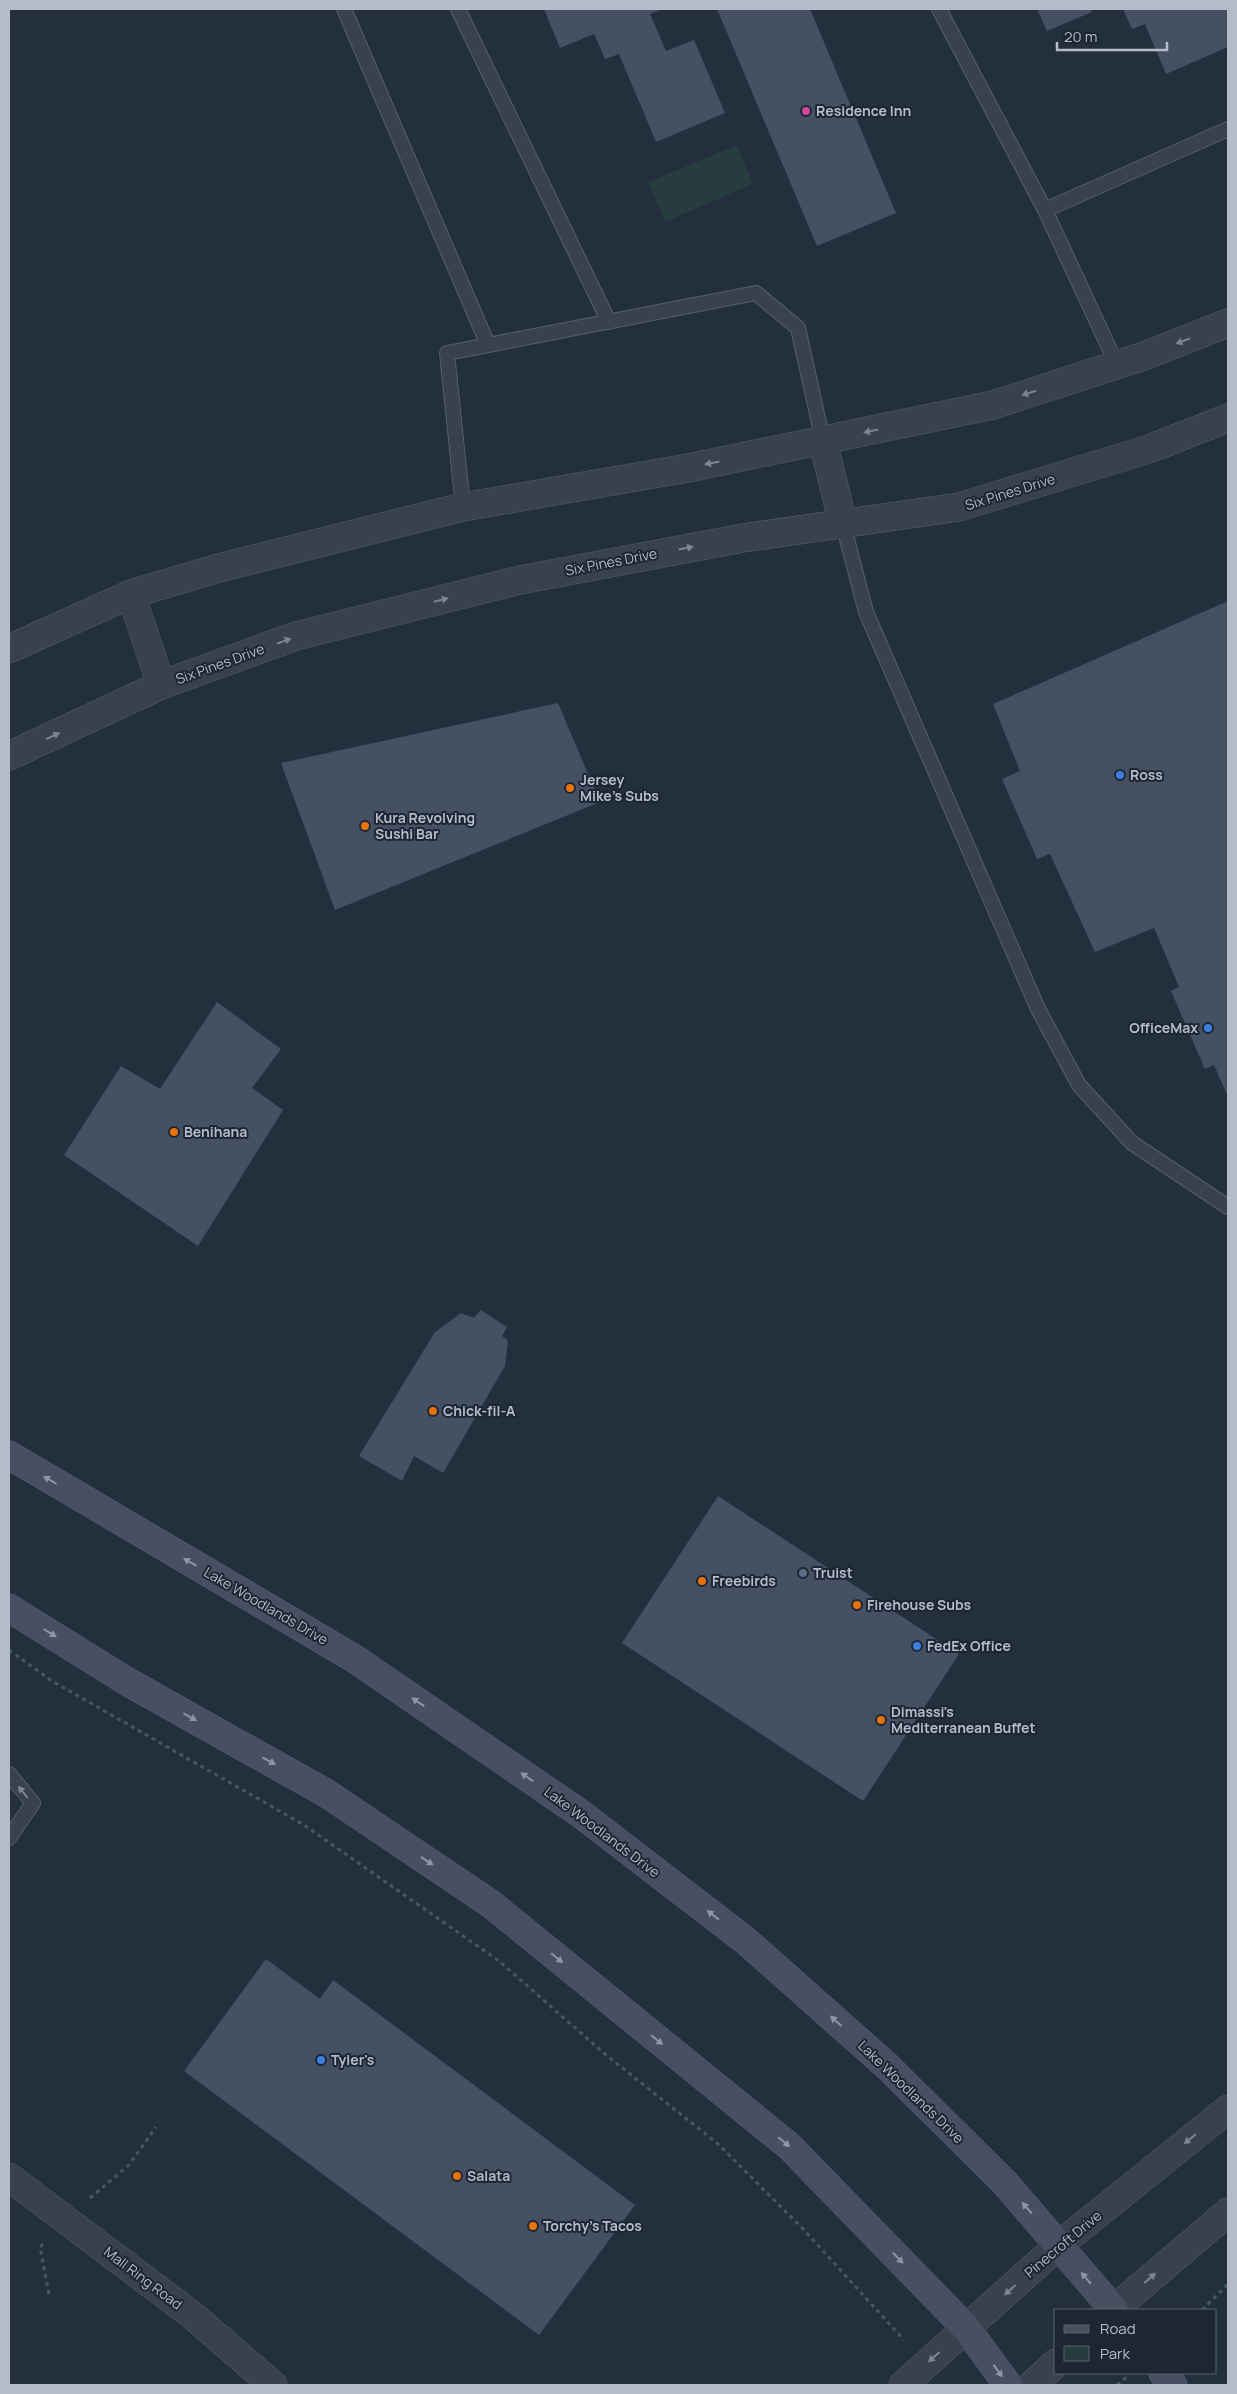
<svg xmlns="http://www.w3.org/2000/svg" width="1237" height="2394" viewBox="0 0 1237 2394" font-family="Manrope,sans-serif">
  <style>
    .green { fill: #263c3f }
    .building { fill: #455162 }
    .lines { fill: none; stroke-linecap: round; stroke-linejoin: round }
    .service-casing { stroke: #565f6c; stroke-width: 16 }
    .tertiary-casing { stroke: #565f6c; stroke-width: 29 }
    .secondary-casing { stroke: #565f6c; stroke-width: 29 }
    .path { stroke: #44595c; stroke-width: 3; stroke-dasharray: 4 4; stroke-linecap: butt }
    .service { stroke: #38414e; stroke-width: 14 }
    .tertiary { stroke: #38414e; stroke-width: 28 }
    .secondary { stroke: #465061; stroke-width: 28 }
    .oneway { fill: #7c8592 }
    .oneway2 { fill: #8e96a5 }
    .hotel-dot { fill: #d1479c; stroke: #1d2633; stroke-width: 2 }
    .shop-dot { fill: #3f7fe0; stroke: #1d2633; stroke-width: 2 }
    .food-dot { fill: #e8710a; stroke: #1d2633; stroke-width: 2 }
    .service-dot { fill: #5c6f8a; stroke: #1d2633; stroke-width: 2 }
    .labels { text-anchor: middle; stroke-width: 4; stroke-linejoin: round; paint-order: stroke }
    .poi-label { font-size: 14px; font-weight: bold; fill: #b4bcc9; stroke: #1d2633; text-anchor: start }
    .street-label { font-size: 14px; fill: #b4bcc9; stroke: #1d2633 }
  </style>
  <rect width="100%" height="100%" fill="#242f3e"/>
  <path class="green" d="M737 145 753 184 665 222 648 182Z"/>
  <path class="building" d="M544 9H662L650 14 666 51 694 40 725 113 656 142 619 54 605 59 594 34 560 48Z
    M717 9H810L896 213 817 246Z
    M1037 9H1091L1092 12 1047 31Z
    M1123 9H1228V47L1166 74 1145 24 1132 29Z
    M1228 601V1097L1214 1065 1205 1069 1171 991 1179 987 1154 928 1095 952 1050 854 1037 859 1002 779 1020 771 993 704Z
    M558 703 600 802 335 910 281 763Z
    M217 1002 281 1049 252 1088 283 1110 198 1246 64 1155 121 1066 160 1089Z
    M481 1310 507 1327 502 1336 508 1341 505 1366 443 1473 414 1456 402 1481 359 1456 435 1332 461 1313 474 1318Z
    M718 1496 959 1654 863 1801 622 1643Z
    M266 1959 320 1999 333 1980 635 2205 539 2335 184 2071Z"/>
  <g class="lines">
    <g class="service-casing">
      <path id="service" d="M344 9 488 345
        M458 9 609 322
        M939 9 1045 210 1117 365
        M1045 210 1228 129
        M463 507 447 353 756 293 798 328 823 441
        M843 524 866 612 1038 1009 1079 1085 1132 1143 1228 1207
        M9 1774 33 1803 9 1838"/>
    </g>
    <g class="tertiary-casing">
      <path id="tertiary" d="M823 441 843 524
        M131 594 161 685
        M9 649 131 594 219 568 463 507 688 468 993 405 1144 356 1228 323
        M9 756 161 685 296 636 520 580 743 538 959 507 1149 449 1228 418
        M9 2177 192 2315 273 2385
        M1113 2310 1228 2212
        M903 2385 1059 2245 1228 2109
        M1032 2385 1056 2363"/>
    </g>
    <g class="secondary-casing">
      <path id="secondary" d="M9 1455 355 1659 581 1814 746 1941 887 2066 1005 2183 1114 2310
        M9 1608 128 1682 326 1793 491 1904 789 2146 966 2328 1008 2385
        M1163 2373 1173 2385"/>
    </g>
    <path class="path" d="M9 1650 52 1681 304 1825 499 1961 606 2055 717 2143 804 2230 904 2340
      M90 2198 129 2165 156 2127
      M43 2244 40 2247 49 2294
      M1202 2310 1228 2284
      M1117 2385 1130 2374"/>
    <use href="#service" class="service"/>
    <use href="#tertiary" class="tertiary"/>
    <use href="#secondary" class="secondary"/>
  </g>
  <defs><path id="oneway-solid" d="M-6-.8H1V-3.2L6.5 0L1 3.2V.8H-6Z" transform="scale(1.25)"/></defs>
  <g class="oneway">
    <use href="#oneway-solid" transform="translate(1183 341) rotate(159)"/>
    <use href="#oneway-solid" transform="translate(1029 393) rotate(162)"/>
    <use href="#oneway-solid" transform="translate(871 431) rotate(168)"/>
    <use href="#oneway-solid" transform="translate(712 463) rotate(169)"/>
    <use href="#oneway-solid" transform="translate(686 548) rotate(-11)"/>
    <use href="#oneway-solid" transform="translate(441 600) rotate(-14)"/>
    <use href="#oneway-solid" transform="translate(284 641) rotate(-20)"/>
    <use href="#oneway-solid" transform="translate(53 736) rotate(-25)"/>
    <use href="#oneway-solid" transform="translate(23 1792) rotate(-129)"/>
    <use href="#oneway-solid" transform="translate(1190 2139) rotate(141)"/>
    <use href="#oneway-solid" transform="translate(1150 2278) rotate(-41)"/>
    <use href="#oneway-solid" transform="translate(1010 2290) rotate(138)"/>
    <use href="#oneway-solid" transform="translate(934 2357) rotate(138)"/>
  </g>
  <g class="oneway2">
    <use href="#oneway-solid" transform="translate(50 1480) rotate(-150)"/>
    <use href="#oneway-solid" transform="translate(190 1562) rotate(-150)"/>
    <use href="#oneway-solid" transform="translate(50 1633) rotate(32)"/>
    <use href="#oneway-solid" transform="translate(418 1702) rotate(-146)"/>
    <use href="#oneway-solid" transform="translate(190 1717) rotate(29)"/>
    <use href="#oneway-solid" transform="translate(269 1761) rotate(29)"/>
    <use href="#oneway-solid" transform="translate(527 1777) rotate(-145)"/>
    <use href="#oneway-solid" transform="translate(427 1861) rotate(34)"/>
    <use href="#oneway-solid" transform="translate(713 1915) rotate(-142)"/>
    <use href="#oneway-solid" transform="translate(557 1958) rotate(39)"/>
    <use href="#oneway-solid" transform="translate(836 2021) rotate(-138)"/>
    <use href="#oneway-solid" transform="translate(657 2040) rotate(39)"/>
    <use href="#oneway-solid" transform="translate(784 2142) rotate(40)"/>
    <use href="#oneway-solid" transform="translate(1027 2208) rotate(-131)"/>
    <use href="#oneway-solid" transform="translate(898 2258) rotate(46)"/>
    <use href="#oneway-solid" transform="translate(1086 2278) rotate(-130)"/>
    <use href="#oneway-solid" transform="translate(998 2371) rotate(54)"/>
  </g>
  <circle class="hotel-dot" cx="806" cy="111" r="5"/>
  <g class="shop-dot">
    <circle cx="1120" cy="775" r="5"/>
    <circle cx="1208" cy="1028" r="5"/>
    <circle cx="917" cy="1646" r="5"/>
    <circle cx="321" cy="2060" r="5"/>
  </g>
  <g class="food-dot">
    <circle cx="570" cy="788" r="5"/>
    <circle cx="365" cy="826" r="5"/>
    <circle cx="174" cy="1132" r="5"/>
    <circle cx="433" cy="1411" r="5"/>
    <circle cx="702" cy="1581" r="5"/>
    <circle cx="857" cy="1605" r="5"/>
    <circle cx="881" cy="1720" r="5"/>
    <circle cx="457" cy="2176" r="5"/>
    <circle cx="533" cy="2226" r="5"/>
  </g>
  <circle class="service-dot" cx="803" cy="1573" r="5"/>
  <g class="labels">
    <g class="poi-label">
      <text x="816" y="116">Residence Inn</text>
      <text x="1130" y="780">Ross</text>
      <text x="580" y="785">Jersey<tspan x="580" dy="16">Mike's Subs</tspan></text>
      <text x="375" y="823">Kura Revolving<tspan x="375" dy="16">Sushi Bar</tspan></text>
      <text x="1198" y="1033" text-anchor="end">OfficeMax</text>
      <text x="184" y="1137">Benihana</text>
      <text x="443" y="1416">Chick-fil-A</text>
      <text x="813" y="1578">Truist</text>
      <text x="712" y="1586">Freebirds</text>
      <text x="867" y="1610">Firehouse Subs</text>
      <text x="927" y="1651">FedEx Office</text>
      <text x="891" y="1717">Dimassi's<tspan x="891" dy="16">Mediterranean Buffet</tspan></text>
      <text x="331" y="2065">Tyler's</text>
      <text x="467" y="2181">Salata</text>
      <text x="543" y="2231">Torchy's Tacos</text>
    </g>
    <g class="street-label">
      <text transform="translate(1010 492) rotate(-17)" y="5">Six Pines Drive</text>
      <text transform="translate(611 562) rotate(-11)" y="5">Six Pines Drive</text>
      <text transform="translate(220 664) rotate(-20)" y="5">Six Pines Drive</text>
      <text transform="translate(266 1606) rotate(30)" y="5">Lake Woodlands Drive</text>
      <text transform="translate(602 1832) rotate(37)" y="5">Lake Woodlands Drive</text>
      <text transform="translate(911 2092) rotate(44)" y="5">Lake Woodlands Drive</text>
      <text transform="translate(1063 2244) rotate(-40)" y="5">Pinecroft Drive</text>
      <text transform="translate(143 2278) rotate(37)" y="5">Mall Ring Road</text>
    </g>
  </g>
  <rect width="1237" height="2394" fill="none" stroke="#b4bcc9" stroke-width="20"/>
  <rect x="1054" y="2309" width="162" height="65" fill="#1d2633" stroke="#59626f"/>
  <rect x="1064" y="2325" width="25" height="8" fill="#465061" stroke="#59626f"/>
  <text x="1100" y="2334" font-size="15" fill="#b4bcc9">Road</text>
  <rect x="1064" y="2346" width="25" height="15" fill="#263c3f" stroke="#59626f"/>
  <text x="1100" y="2359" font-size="15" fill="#b4bcc9">Park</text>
  <path d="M1057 42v8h110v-8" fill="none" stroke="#b4bcc9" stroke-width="2.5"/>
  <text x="1064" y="42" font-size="15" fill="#b4bcc9" stroke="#1d2633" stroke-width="4" paint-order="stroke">20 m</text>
</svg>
